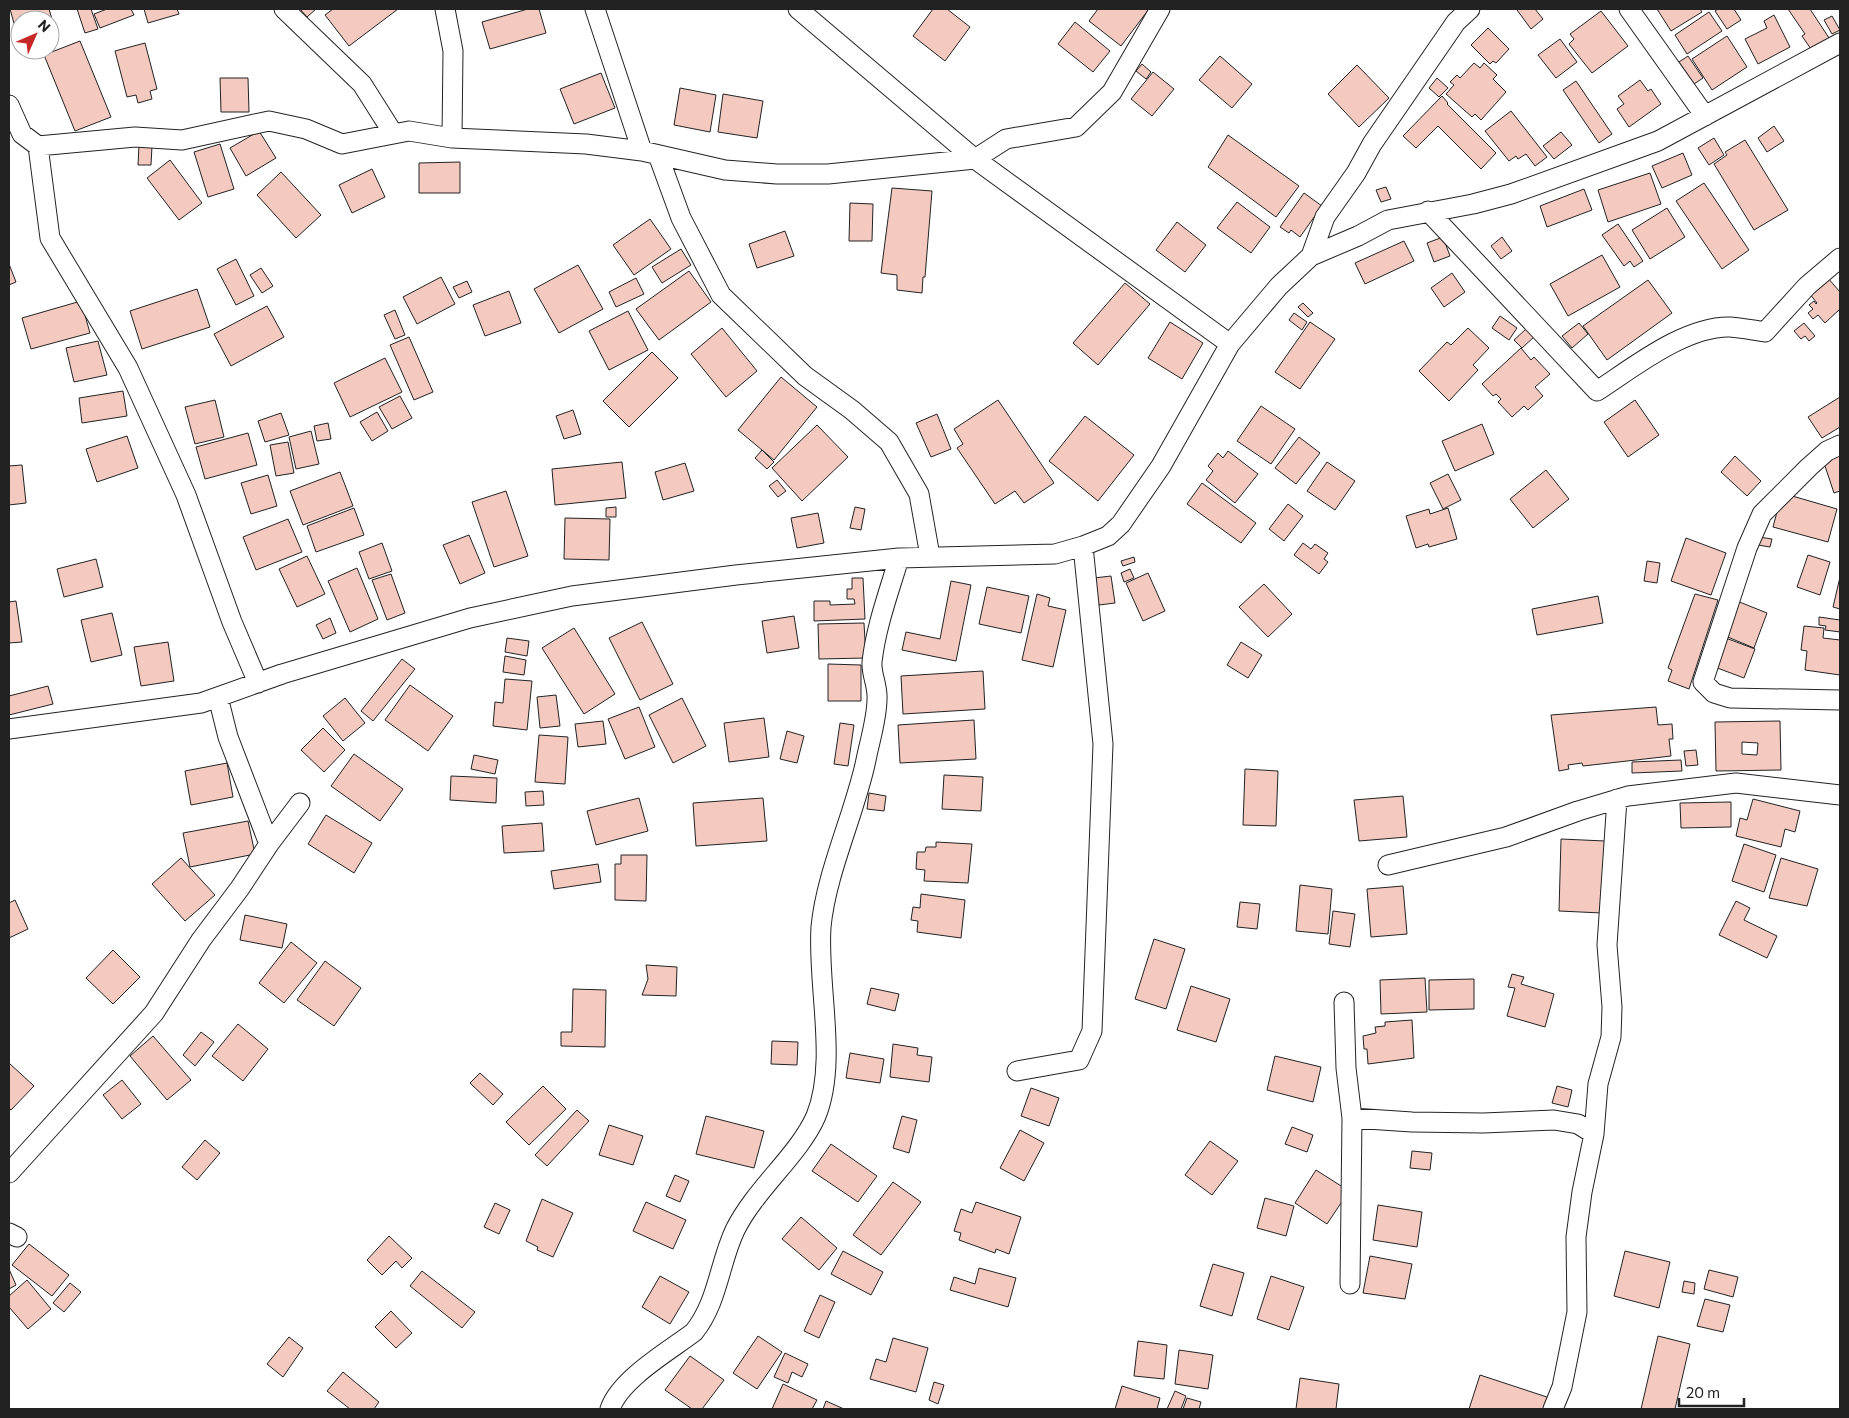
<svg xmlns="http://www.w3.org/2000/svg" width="1849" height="1418" viewBox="0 0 1849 1418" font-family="Commissioner,sans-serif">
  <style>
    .building { fill: #f3c9c0; stroke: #222; fill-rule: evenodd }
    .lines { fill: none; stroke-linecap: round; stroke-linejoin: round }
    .street-casing { stroke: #222; stroke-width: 21 }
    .street { stroke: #fff; stroke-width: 19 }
  </style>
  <rect width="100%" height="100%" fill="#fff"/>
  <path class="building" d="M10 9H49L57 36 50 37V20H20V45Z
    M77 9H91L98 29 85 33Z
    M107 9H131L134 15 100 28 94 14Z
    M144 9H177L179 14 148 23Z
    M300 9H316L307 17Z
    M333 9H398L349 46 325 15Z
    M528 9H539L546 33 490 49 482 22Z
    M933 9H947L970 27 945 61 913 36Z
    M1098 9H1149L1121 46 1089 21Z
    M1519 9H1535L1543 19 1531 29 1517 10Z
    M1657 9H1700L1702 12 1671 31Z
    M1718 9H1734L1741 20 1727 29 1715 11Z
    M1788 9H1810L1831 41 1813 52 1802 36 1805 34Z
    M1601 11 1628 46 1592 73 1569 44 1574 39 1570 34Z
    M1709 12 1722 31 1687 54 1675 35Z
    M1774 15 1790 47 1758 64 1745 39 1767 28 1764 21Z
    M1832 16 1840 30 1832 34 1824 20Z
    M1075 22 1110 51 1093 72 1058 44Z
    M1488 28 1509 49 1496 63 1493 61 1490 64 1471 45Z
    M1727 36 1747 67 1712 90 1692 59Z
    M1560 39 1577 62 1556 78 1538 55Z
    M80 41 111 117 75 131 44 55Z
    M145 43 157 89 150 91 152 99 138 103 136 95 127 97 115 51Z
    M1220 56 1252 84 1232 108 1199 80Z
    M1688 56 1703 78 1694 84 1679 62Z
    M1474 63 1480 68 1484 63 1497 75 1493 79 1506 92 1481 120 1475 114 1472 117 1446 94 1454 85 1450 82 1457 75 1460 78Z
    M1142 64 1151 72 1146 79 1136 71Z
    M1357 65 1389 98 1359 127 1328 94Z
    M1153 72 1174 89 1152 116 1131 99Z
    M601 73 615 108 574 124 560 89Z
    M220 78H248L249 112H221Z
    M1437 78 1448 88 1439 97 1429 88Z
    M1640 80 1648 91 1651 89 1661 104 1629 127 1617 109 1624 104 1618 96Z
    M1576 81 1612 134 1599 143 1563 90Z
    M680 88 716 95 710 132 674 125Z
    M723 94 763 101 757 138 718 132Z
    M1442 96 1448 103 1447 104 1496 153 1481 169 1438 126 1416 148 1403 136Z
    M1511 111 1547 157 1535 166 1526 154 1518 159 1516 156 1509 161 1485 131Z
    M1774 126 1784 141 1767 152 1758 138Z
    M259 131 276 158 246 176 230 148Z
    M1561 132 1572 145 1554 159 1543 146Z
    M1228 135 1299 186 1276 217 1208 167Z
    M1714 138 1724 155 1709 165 1698 148Z
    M1745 140 1788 210 1754 230 1714 164 1727 155 1725 152Z
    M220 144 234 189 208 197 194 152Z
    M139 145 152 146 151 165H138Z
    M1683 153 1692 175 1662 188 1652 166Z
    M170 160 202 203 179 220 147 178Z
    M460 162V193H419V163Z
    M372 169 385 197 352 213 339 185Z
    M281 172 321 215 296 238 257 195Z
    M1650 173 1661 204 1608 222 1598 190Z
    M1704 183 1749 250 1722 269 1676 201Z
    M1386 187 1391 199 1381 202 1376 190Z
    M892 188 932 191 925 277H923L922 293 897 290V275L881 273Z
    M1584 189 1592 210 1547 227 1540 206Z
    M1304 193 1322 206 1300 237 1291 230 1289 233 1280 227Z
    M1237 202 1270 227 1251 253 1217 228Z
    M850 203 873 204 872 241H849Z
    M1667 208 1685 237 1650 259 1632 230Z
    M650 219 671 249 634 275 613 245Z
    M1177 222 1206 245 1185 272 1156 250Z
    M1618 224 1643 261 1634 267 1630 261 1624 266 1602 235Z
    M785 231 794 256 757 268 749 244Z
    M1443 237 1450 256 1434 262 1427 243Z
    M1502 237 1512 251 1501 259 1491 246Z
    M1404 241 1414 261 1365 284 1355 263Z
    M681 249 691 265 662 283 652 267Z
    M1602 255 1620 287 1568 316 1550 284Z
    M236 259 254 296 236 305 217 269Z
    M9 264 16 282 9 285Z
    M578 265 603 309 559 333 534 289Z
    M261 268 273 286 262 293 250 275Z
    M689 271 711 302 659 340 636 309Z
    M1452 273 1465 292 1444 307 1431 288Z
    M441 277 455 304 417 324 403 297Z
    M1827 277 1840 292V309L1825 323 1818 315 1813 319 1808 313 1813 309 1809 305 1814 301 1816 304 1817 303 1809 293Z
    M636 278 644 294 616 307 609 292Z
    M1648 280 1672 313 1607 360 1583 326Z
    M467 281 472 292 459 298 453 287Z
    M1125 283 1150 304 1098 365 1073 343Z
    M197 289 210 327 142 349 130 311Z
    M509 291 521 323 485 336 473 305Z
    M81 301 90 333 31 349 22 318Z
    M1303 303 1313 313 1308 317 1298 307Z
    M267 306 284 337 231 366 214 334Z
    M395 310 405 335 395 339 384 315Z
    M628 311 648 350 609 370 589 331Z
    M1294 313 1307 322 1302 330 1289 320Z
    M1500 316 1517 328 1509 340 1492 328Z
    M1170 322 1203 343 1182 379 1148 358Z
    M1310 322 1335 339 1300 389 1275 372Z
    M1579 323 1588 334 1572 348 1562 336Z
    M1804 323 1815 336 1809 341 1805 336 1801 339 1794 331Z
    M722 328 757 371 726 397 691 354Z
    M1468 328 1489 348 1473 365 1478 370 1449 401 1419 371 1447 342 1451 345Z
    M1526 329 1534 337 1522 348 1514 340Z
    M409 337 433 392 414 400 390 345Z
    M98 341 107 375 74 382 66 348Z
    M1521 348 1531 360 1534 357 1550 374 1535 387 1543 396 1528 410 1524 406 1512 417 1498 402 1501 399 1496 394 1493 396 1482 384Z
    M652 352 678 378 629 427 603 401Z
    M385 358 402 392 350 417 334 383Z
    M781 377 817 407 774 460 738 430Z
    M123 391 127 416 82 423 79 398Z
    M400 396 412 418 392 429 379 407Z
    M1840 397V427L1822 438 1808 417Z
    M215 400 224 437 195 444 185 407Z
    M998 400 1054 483 1024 503 1015 491 995 504 957 448 963 444 954 429Z
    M1635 400 1659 435 1628 457 1604 422Z
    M1261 406 1295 429 1271 464 1237 441Z
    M573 410 581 434 564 439 556 416Z
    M377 412 388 431 372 441 360 422Z
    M281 413 289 435 265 442 258 421Z
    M937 414 951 449 931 457 916 423Z
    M1085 416 1134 455 1098 501 1049 461Z
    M328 423 331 439 317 441 314 426Z
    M1482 424 1494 454 1455 471 1442 441Z
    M817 425 848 457 802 501 772 468Z
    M311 431 319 464 296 469 289 437Z
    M248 433 257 465 205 479 196 447Z
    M127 436 138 468 97 482 86 449Z
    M1299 437 1320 453 1296 484 1275 468Z
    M288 442 294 473 276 476 270 445Z
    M762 450 774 462 767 469 755 458Z
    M1228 451 1258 474 1235 503 1206 480 1213 471 1208 466 1218 453 1223 458Z
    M1840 454V491L1834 493 1823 460Z
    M1735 456 1761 481 1747 496 1721 472Z
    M622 462 626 498 555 505 552 469Z
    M1327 462 1355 481 1335 510 1307 491Z
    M685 463 694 491 663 500 655 472Z
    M22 465 26 503 9 505V466Z
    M1546 470 1569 499 1533 528 1510 499Z
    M340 472 353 506 303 525 290 491Z
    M1448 474 1461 500 1443 509 1430 483Z
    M268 475 277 506 251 514 241 483Z
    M777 480 786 491 778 497 769 486Z
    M1202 483 1256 523 1241 543 1187 504Z
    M506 491 528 556 494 567 472 502Z
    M1782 493 1837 509 1828 542 1773 527Z
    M1288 504 1303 516 1284 541 1269 529Z
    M616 507V517H606V508Z
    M855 507 865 509 861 530 850 528Z
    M354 508 364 535 316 552 307 526Z
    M1448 508 1457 539 1429 547 1428 544 1416 548 1406 516 1429 509 1430 514Z
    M818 513 824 543 797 548 791 518Z
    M565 518 610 519 609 560 564 559Z
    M288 519 302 552 256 570 243 537Z
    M469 535 485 573 460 584 443 545Z
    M1759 537 1772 539 1770 547 1758 545Z
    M1686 538 1726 553 1711 595 1671 581Z
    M382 543 392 571 369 579 359 552Z
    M1303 543 1311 549 1315 544 1328 553 1324 559 1328 562 1319 574 1294 555Z
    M1808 555 1830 562 1820 595 1797 587Z
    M307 556 325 594 297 607 279 569Z
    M1134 557 1135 562 1123 566 1121 561Z
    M96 559 103 587 64 597 57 569Z
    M1647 561 1660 563 1657 583 1644 581Z
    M357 568 378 619 350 632 328 581Z
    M1130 569 1134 578 1124 582 1121 573Z
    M1148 573 1165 611 1143 621 1126 583Z
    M391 574 405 613 387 620 372 580Z
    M1111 576 1115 603 1099 605 1094 578Z
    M1840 577V609L1833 607Z
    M852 578H863L865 619 814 621V601H830V605L855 604 854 599H847V589H852Z
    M951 581 971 585 956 661 902 650 906 632 940 639Z
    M1264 584 1292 614 1268 637 1239 607Z
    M987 587 1029 596 1021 633 979 624Z
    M1037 594 1050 598 1048 606 1066 610 1053 667 1022 660Z
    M1695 594 1718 600 1689 689 1668 681 1672 670 1668 668Z
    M1598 596 1603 623 1537 635 1532 609Z
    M16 601 22 642 9 643V602Z
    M1737 601 1767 613 1754 648 1723 635Z
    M112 613 122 655 91 662 81 620Z
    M794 616 799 648 767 653 762 621Z
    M1819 617 1840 620V632L1825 630 1826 626 1819 625Z
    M330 618 336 633 323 639 316 625Z
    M642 622 673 684 640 700 609 638Z
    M864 623 866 658 819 659 818 624Z
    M1804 626 1824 628 1823 638 1840 640V675L1805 670 1807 651 1801 650Z
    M574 628 615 694 584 714 542 648Z
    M1723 637 1755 649 1744 678 1712 666Z
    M507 638 529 641 527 656 505 652Z
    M168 642 174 681 141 686 134 647Z
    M1241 642 1262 655 1248 678 1227 665Z
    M505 656 526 660 524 675 503 672Z
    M402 659 415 669 373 721 361 711Z
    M828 664 861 665V701H828Z
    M983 671 985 709 903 714 901 676Z
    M505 679 532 681 527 730 493 726 495 702 503 703Z
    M410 685 453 716 428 751 385 720Z
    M48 686 53 704 9 715V696Z
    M556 695 560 726 540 728 537 697Z
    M345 698 365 723 343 741 323 716Z
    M682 698 706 746 673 763 649 715Z
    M639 707 655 747 625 759 608 719Z
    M1656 707 1658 725 1672 724 1673 739H1669L1671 756 1583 766 1582 763 1568 765 1569 769 1559 771 1551 715Z
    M764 718 769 757 729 762 724 723Z
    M974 720 976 759 900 763 898 725Z
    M603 721 606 744 578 747 575 724Z
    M1780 721 1781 770 1716 771 1715 722ZM1742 742 1758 743 1757 755 1742 754Z
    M840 723 854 725 848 766 834 764Z
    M323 728 345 750 324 772 301 750Z
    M787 731 804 736 797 763 780 759Z
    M539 735 568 737 565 784 535 782Z
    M1696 750 1698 765 1686 766 1684 751Z
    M354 754 403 789 380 821 331 786Z
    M474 755 498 760 495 774 471 769Z
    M1681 760 1682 771 1632 773V762Z
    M227 763 233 797 191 805 185 771Z
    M1245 769 1278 771 1276 826 1243 825Z
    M944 775 983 777 981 811 942 809Z
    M451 776 497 778 496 803 450 800Z
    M543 791 544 805 526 806 525 792Z
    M869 793 886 796 884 811 867 809Z
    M1403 796 1407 837 1359 841 1354 800Z
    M639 798 648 831 596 845 587 811Z
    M763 798 767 841 696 846 693 803Z
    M1753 799 1800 811 1795 832 1785 829 1781 847 1736 836 1740 818 1747 820Z
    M1731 802V827L1681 828 1680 803Z
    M326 815 372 843 354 873 308 844Z
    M248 821 255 854 190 867 183 833Z
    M542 823 544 851 504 853 502 826Z
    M1561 839 1605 841 1602 913 1559 911Z
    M936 842 972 844 968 883 924 881 925 870 916 869 917 852H925L926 847H936Z
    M1744 844 1776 855 1764 892 1732 881Z
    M621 855H647L646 901 615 900V864H621Z
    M181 858 215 895 185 921 152 884Z
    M1781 858 1818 869 1807 906 1769 898Z
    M598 864 601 882 554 889 551 871Z
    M1300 885 1332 889 1328 934 1296 931Z
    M1403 886 1407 934 1371 937 1367 889Z
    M921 894 965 900 961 938 917 932 918 921 911 920 913 907 920 908Z
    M15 900 28 929 9 938V903Z
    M1736 901 1750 908 1744 920 1777 936 1767 958 1719 935Z
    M1240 902 1260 904 1257 929 1237 927Z
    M1333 911 1355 914 1350 947 1329 944Z
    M245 915 287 924 282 948 240 940Z
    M1154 939 1185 949 1166 1009 1135 999Z
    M291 942 317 963 284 1003 259 983Z
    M113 950 140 977 113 1004 86 978Z
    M325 961 361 988 334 1026 297 1000Z
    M646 965 677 967 676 996 642 995 648 979Z
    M1512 974 1524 977 1521 984 1554 994 1545 1027 1507 1016 1515 988 1508 987Z
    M1425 978 1427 1012 1381 1014 1380 980Z
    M1474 979V1009L1429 1010V980Z
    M1191 986 1230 999 1216 1042 1177 1030Z
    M871 988 899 994 895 1011 867 1004Z
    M573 989 606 990 605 1047 561 1046V1032H572Z
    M1412 1020 1414 1058 1368 1064 1367 1049H1364L1363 1036 1376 1033 1375 1027 1385 1026V1022Z
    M238 1024 268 1049 243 1081 212 1056Z
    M201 1032 214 1042 195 1066 183 1055Z
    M153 1036 191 1080 167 1100 130 1056Z
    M772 1041 798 1042 797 1065 771 1064Z
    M893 1044 918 1048 917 1055 932 1057 929 1082 890 1077Z
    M850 1053 884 1059 880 1083 846 1078Z
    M1275 1056 1321 1067 1313 1102 1267 1090Z
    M9 1063 34 1086 11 1110 9 1108Z
    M480 1073 503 1094 493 1105 470 1083Z
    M122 1080 141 1104 122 1119 103 1095Z
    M543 1086 566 1109 529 1145 506 1122Z
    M1557 1086 1572 1090 1568 1107 1552 1103Z
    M1031 1088 1059 1098 1049 1126 1021 1116Z
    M577 1110 589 1121 547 1166 535 1155Z
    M706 1116 764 1131 754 1168 696 1154Z
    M902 1116 917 1120 909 1153 893 1148Z
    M609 1125 643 1136 633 1165 599 1155Z
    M1292 1127 1313 1135 1307 1152 1285 1144Z
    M1020 1130 1044 1143 1024 1181 1000 1168Z
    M205 1140 220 1153 197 1180 182 1167Z
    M1210 1141 1238 1161 1212 1195 1185 1175Z
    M831 1144 877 1176 858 1202 812 1171Z
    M1412 1151 1432 1153 1430 1170 1410 1168Z
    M1316 1170 1349 1191 1327 1224 1295 1203Z
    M675 1175 689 1181 680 1202 666 1196Z
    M893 1182 921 1202 881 1255 853 1235Z
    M1265 1198 1294 1206 1286 1236 1257 1228Z
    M542 1199 573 1213 553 1257 537 1250 538 1247 526 1241Z
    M646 1202 686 1220 673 1249 633 1231Z
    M976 1202 1021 1217 1009 1254 996 1249 995 1253 959 1240 961 1233 954 1231 961 1209 972 1213Z
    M495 1203 510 1210 499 1234 484 1227Z
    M1378 1205 1422 1212 1417 1247 1373 1240Z
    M801 1217 837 1248 819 1270 782 1239Z
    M389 1236 412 1258 402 1268 396 1261 382 1275 367 1260Z
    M29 1244 69 1275 52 1296 12 1265Z
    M843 1251 883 1272 871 1295 831 1274Z
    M1625 1251 1670 1262 1659 1308 1614 1296Z
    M1370 1256 1412 1264 1405 1299 1363 1293Z
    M1213 1264 1244 1273 1232 1316 1200 1306Z
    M979 1268 1016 1278 1008 1307 950 1290 954 1277 975 1284Z
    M9 1269 16 1285 9 1289Z
    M1709 1270 1738 1277 1733 1297 1704 1289Z
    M422 1271 475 1312 462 1328 410 1286Z
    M660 1276 689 1292 670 1324 642 1307Z
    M1271 1276 1304 1287 1289 1330 1257 1319Z
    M27 1280 51 1309 28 1329 9 1307V1296Z
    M1684 1281 1695 1283 1694 1294 1682 1292Z
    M70 1283 81 1292 64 1312 53 1303Z
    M820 1295 835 1302 819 1338 804 1331Z
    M1705 1299 1730 1305 1723 1332 1697 1326Z
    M391 1311 412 1333 396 1348 375 1327Z
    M758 1336 782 1352 757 1389 733 1373Z
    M1658 1336 1690 1344 1675 1409H1641Z
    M289 1337 303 1348 283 1377 267 1364Z
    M893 1338 928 1348 916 1392 870 1379 876 1359 886 1362Z
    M1138 1341 1167 1345 1164 1379 1134 1376Z
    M1179 1350 1213 1355 1208 1389 1175 1384Z
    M785 1353 808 1364 802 1377 792 1372 788 1383 774 1377Z
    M690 1356 724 1380 702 1409H692L665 1390Z
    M343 1372 379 1402 374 1409H350L327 1391Z
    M1480 1375 1556 1400 1553 1409H1469Z
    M1300 1378 1339 1384 1336 1409H1296Z
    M934 1382 944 1385 938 1404 929 1400Z
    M783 1384 817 1400 812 1409H772Z
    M1122 1386 1160 1398 1157 1409H1115Z
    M1175 1391 1186 1396 1181 1409H1167Z
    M1187 1398 1201 1402 1199 1409H1183Z
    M826 1401 844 1409H823Z"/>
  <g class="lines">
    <g class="street-casing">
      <path id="street" d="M284 9 362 84 393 133
        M445 9 453 51 452 138
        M595 9 642 151
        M798 9 975 159 1230 344
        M1629 9 1705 116
        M9 105 22 134 38 146 135 137 182 140 269 121 306 129 342 144 409 131 452 138 586 144 642 151 725 170 777 174H828L975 159 1006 139 1076 127 1112 92 1160 9
        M38 146 50 238 128 368 186 495 232 622 258 683
        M658 155 681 218 721 295 805 376 852 410 889 442 919 494 930 556
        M1428 211 1597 391C1634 367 1685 326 1730 327 1742 328 1754 330 1765 332L1807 286 1840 258
        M1311 256 1325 217 1356 173 1372 144 1456 22 1470 9
        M1840 445 1827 451 1809 467 1762 514 1747 548 1703 682 1714 693 1730 698 1840 700
        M218 697 228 737 269 844
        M9 729 201 703 282 674 470 618 572 596 736 575 899 558 1055 554 1083 546 1108 536 1121 524 1161 466 1230 344 1279 286 1311 256 1358 236 1388 220 1473 204 1511 194 1658 141 1840 43
        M1388 865 1506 837 1578 811 1628 796 1736 783 1840 795
        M1344 1002 1346 1068 1352 1118 1350 1284
        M1017 1071 1079 1060 1092 1031 1103 744 1083 546
        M1352 1118 1412 1122 1483 1123 1554 1120 1578 1124 1594 1134
        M9 1173 154 1013 201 940 240 888 269 844 300 803
        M9 1233 17 1237
        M610 1409C620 1379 669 1351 694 1332 718 1302 719 1264 735 1230 756 1188 799 1155 816 1116 838 1062 817 985 821 927 826 873 855 813 866 760 870 740 877 718 877 699 878 686 871 674 872 662 876 626 889 592 899 558
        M1553 1409 1562 1387 1577 1312 1576 1237 1582 1192 1594 1134 1598 1084 1611 1037 1612 1007 1607 945 1617 799"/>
    </g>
    <use href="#street" class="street"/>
  </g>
  <rect width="1849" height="1418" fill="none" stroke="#222222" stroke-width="20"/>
  <g transform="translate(35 35) rotate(45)"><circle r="24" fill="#ffffff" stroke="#a7a7a7"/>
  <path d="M0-4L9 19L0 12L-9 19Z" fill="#c62828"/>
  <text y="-8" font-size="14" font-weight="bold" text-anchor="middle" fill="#222222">N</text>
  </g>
  <path d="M1679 1398v8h65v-8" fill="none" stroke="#222222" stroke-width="2.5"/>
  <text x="1686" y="1398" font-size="15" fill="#222222" stroke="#ffffff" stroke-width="4" paint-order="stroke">20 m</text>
</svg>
